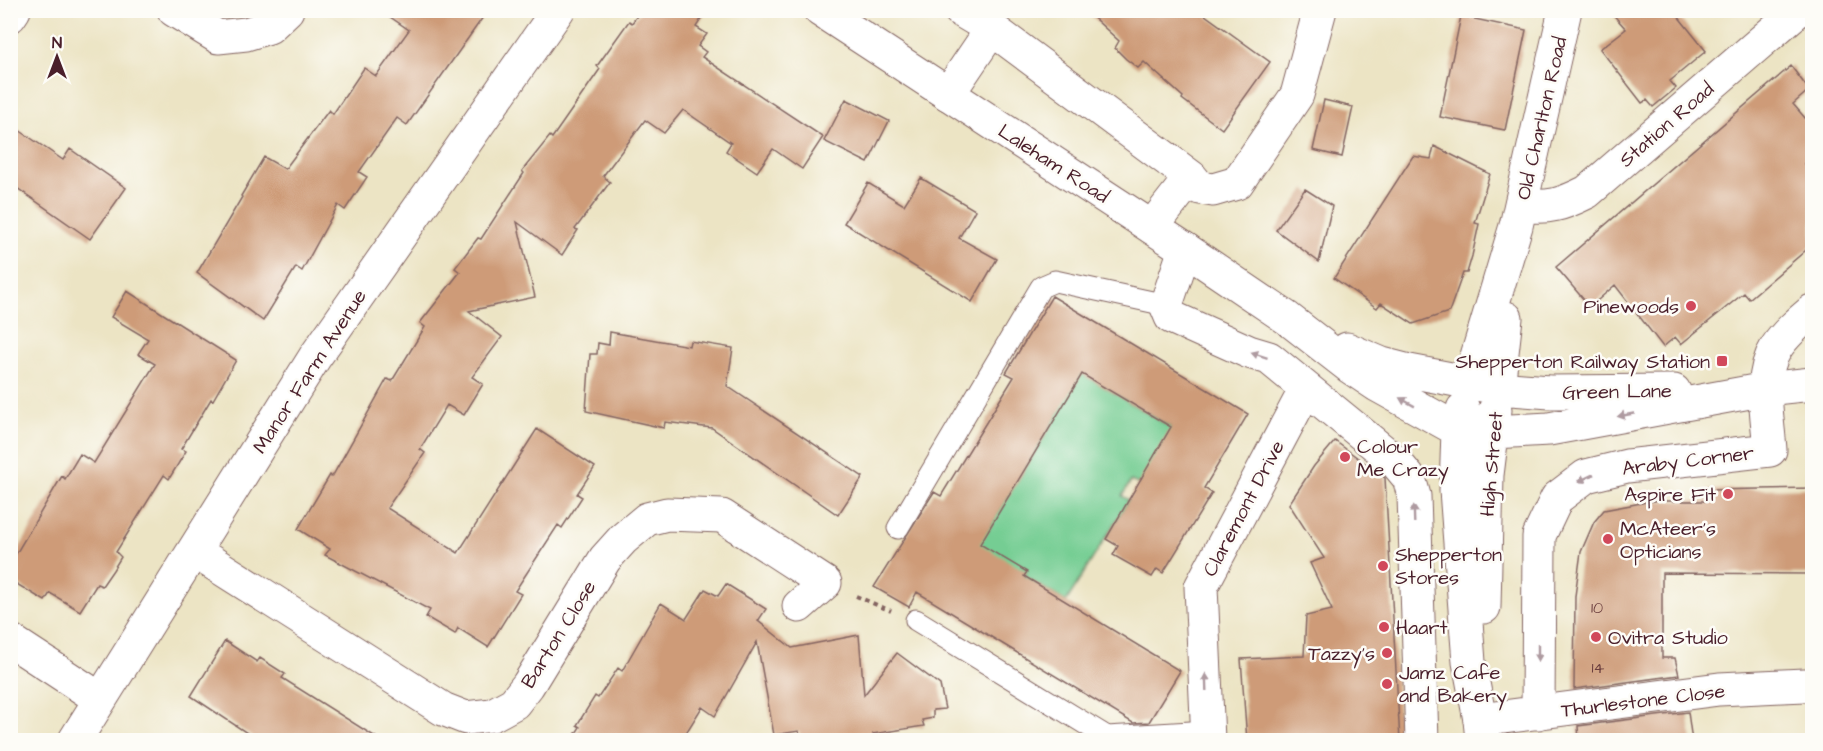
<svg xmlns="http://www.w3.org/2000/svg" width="1823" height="751" viewBox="0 0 1823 751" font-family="'Architects Daughter',sans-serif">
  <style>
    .green { fill: #75cd93; stroke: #60765f; stroke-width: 1.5 }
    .building { fill: #ce9b78 }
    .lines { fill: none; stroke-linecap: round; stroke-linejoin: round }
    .service-casing { stroke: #836461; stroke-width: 23 }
    .minor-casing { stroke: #836461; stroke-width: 35 }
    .secondary-casing { stroke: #836461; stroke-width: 35 }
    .path { stroke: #836461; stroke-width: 4; stroke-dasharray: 4.5 4.5; stroke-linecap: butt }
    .service { stroke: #fff; stroke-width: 21 }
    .minor { stroke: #fff; stroke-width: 33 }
    .secondary { stroke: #fff; stroke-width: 33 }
    .rail-casing { stroke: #4a1f2b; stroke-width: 7 }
    .rail { stroke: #fdfcf7; stroke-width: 4.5; stroke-dasharray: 14; stroke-linecap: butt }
    .oneway { fill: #ae9aa0 }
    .poi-dot { fill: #d1495b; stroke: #fdfcf7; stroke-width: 2 }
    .labels { text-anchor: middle; stroke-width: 5; stroke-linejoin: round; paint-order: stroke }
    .number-label { font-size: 16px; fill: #6b3e3e }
    .street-label { font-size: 20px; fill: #4a1f2b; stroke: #fdfcf7 }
    .poi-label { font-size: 20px; fill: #4a1f2b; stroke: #fdfcf7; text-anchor: start }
  </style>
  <rect width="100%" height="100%" fill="#fdfcf7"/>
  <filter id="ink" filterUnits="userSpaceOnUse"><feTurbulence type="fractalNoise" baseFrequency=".0167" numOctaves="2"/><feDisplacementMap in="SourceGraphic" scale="12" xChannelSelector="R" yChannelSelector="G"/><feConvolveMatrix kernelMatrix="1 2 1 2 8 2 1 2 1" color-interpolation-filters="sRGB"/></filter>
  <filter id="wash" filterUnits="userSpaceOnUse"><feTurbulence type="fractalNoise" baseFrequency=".008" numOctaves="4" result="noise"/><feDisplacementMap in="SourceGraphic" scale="24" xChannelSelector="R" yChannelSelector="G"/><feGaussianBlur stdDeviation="1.35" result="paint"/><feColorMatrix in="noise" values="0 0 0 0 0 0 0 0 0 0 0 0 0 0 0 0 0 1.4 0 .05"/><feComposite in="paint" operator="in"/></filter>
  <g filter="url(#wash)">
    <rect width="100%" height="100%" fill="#ece4c4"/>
    <path class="green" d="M1068 365 1180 433 1138 484 1131 481 1122 496 1129 500 1066 602 1024 576 1027 572 969 543 988 530 1062 407Z"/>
    <g id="blocks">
      <path class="building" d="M380 10H488L407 125 397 118 359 172 367 177 345 210 338 205 302 271 296 267 263 321 197 273 242 197 241 196 264 157 285 169 329 110 333 114 364 68 376 76 409 30Z
        M641 10H707L696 27 707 34 698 46 706 52 702 57 823 137 802 169 773 149 757 172 726 151 731 143 683 110 664 133 645 120 603 176 610 182 575 229 578 230 562 255 517 222 535 297 469 311 502 337 472 377 483 384 464 415 447 405 420 449 425 453 387 508 458 553 537 429 595 467 577 494 582 497 562 528 558 525 515 591 521 594 488 647 458 628 455 634 426 617 430 610 325 555 330 549 298 529 330 475 332 477 387 379 392 381 425 327 420 323 460 272 455 268 478 238 481 239 524 173 522 171 550 136 552 138 600 69 597 66 629 21 632 23Z
        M1085 10H1198L1270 62 1222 129 1182 99 1183 97 1144 62 1138 68 1126 59 1115 48 1119 41Z
        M1609 10H1673L1706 51 1670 81 1676 88 1653 107 1647 100 1642 103 1600 49 1626 29Z
        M1461 16 1526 30 1505 130 1440 117Z
        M1791 66 1809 90 1793 104 1812 126V245L1749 299 1744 293 1681 344 1675 337 1663 347 1615 285 1590 307 1556 267Z
        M846 99 889 121 868 163 824 141Z
        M1324 100 1353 107 1342 157 1313 150Z
        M10 124 63 160 70 149 126 188 90 239 10 183Z
        M1434 146 1490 174 1475 223 1479 224 1472 256 1467 273H1463L1449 312 1413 324 1381 303 1377 308 1334 278 1413 156 1431 159Z
        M921 178 975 210 959 238 997 259 972 302 844 223 868 183 904 205Z
        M1305 189 1332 206 1319 262 1276 230Z
        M127 291 236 360 213 400 211 399 181 449 186 451 169 479 164 475 116 552 121 557 113 570 102 586 97 584 80 611 50 593 45 601 10 580V564L62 476 65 479 80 454 94 463 155 364 138 354 148 339 111 317Z
        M1052 296 1248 414 1204 488 1212 493 1163 573 1157 569 1152 577 1113 555 1118 546 1106 539 1171 427 1082 374 980 544 1027 572 1024 576 1180 671 1149 722 1133 723 917 592 909 607 874 587 934 492 941 496 1014 377 1006 373Z
        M610 332 689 346 690 341 733 348 727 386 863 477 838 515 712 428 665 422 664 428 586 411 590 354H597L598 343 609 345Z
        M1335 441 1385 478 1400 741H1247L1241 659 1304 656 1306 616 1332 610 1310 563 1324 558 1289 504 1314 466Z
        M1812 488V574L1662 573V658H1675L1679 675 1574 689 1575 596 1581 552 1594 522 1604 510 1652 501H1707V490Z
        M726 584 766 609 758 621 792 648 859 635 864 695 897 653 940 685 945 709 933 710V718L922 720 924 726 873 734 874 741H801L799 731 774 735 757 642 715 716 702 707 681 741H571L580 727 577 725 595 696 598 698 618 668 622 671 661 603 686 619 705 589 718 596Z
        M225 641 257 662 260 658 285 674 282 678 382 741H259L191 696Z
        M1688 712 1692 741H1579L1578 726Z"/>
    </g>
  </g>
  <g filter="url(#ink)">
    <use href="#blocks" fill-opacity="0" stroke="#836461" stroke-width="1.5"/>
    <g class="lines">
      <g class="service-casing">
        <path id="service" d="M898 528 1041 287 1055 281 1166 305
          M916 620 1107 737 1208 731"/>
      </g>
      <g class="minor-casing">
        <path id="minor" d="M174 10 218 37 246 34 269 27 287 10
          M960 10 992 29 1191 177 1200 188 1213 190 1237 183 1297 95 1320 10
          M10 16 14 10
          M948 94 992 29
          M1521 205C1549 209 1563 204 1587 192L1798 10
          M1152 227 1191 177
          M1185 249 1166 305 1171 317 1249 352 1269 358 1394 460 1409 478 1414 496 1422 740
          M1469 383 1516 226 1565 10
          M1498 388 1506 318
          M194 551 443 709 466 718 492 715 514 703 528 685 605 559 623 539 647 519 667 514 722 516 825 583 799 606
          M10 640 100 699
          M1538 713 1539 536 1557 498 1586 476 1627 466 1770 450C1768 418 1758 377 1776 348 1785 334 1799 322 1812 311
          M1480 720 1719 689 1805 685
          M75 740 315 357 558 10
          M1208 740 1201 587 1306 389"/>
      </g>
      <g class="secondary-casing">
        <path id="secondary" d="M820 10 1185 249 1287 318 1350 367 1377 385 1458 430 1493 432 1549 429 1766 389 1812 384
          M1347 349 1382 364 1409 371 1498 388 1550 392 1674 391
          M1463 409 1458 430 1456 490 1469 662 1480 720 1482 740
          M1484 607 1487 475 1495 410"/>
      </g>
      <path class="path" d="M856 596 891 611"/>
      <use href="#service" class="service"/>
      <use href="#minor" class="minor"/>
      <use href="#secondary" class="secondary"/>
      <g class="rail-casing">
        <path id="rail" d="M1808 163 1812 159"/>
      </g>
      <use href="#rail" class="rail"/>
    </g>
    <defs><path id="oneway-solid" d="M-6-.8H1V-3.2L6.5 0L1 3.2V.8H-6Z" transform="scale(1.5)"/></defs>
    <g class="oneway">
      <use href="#oneway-solid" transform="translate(1259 355) rotate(-162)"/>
      <use href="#oneway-solid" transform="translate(1407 402) rotate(-151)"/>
      <use href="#oneway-solid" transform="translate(1626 415) rotate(169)"/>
      <use href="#oneway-solid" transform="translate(1586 478) rotate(154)"/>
      <use href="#oneway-solid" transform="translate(1414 514) rotate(-92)"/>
      <use href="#oneway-solid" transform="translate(1538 653) rotate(90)"/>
      <use href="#oneway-solid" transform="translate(1206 682) rotate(-92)"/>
    </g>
  </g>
  <g class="poi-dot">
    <circle cx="1691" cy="306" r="6"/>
    <rect x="1716" y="355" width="12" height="12" rx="3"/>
    <circle cx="1345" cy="457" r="6"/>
    <circle cx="1728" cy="494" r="6"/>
    <circle cx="1608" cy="539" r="6"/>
    <circle cx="1383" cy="566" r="6"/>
    <circle cx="1384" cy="627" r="6"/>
    <circle cx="1596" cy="637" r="6"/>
    <circle cx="1387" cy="653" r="6"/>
    <circle cx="1387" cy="684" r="6"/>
  </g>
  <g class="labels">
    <g class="number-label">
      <text x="1597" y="613">10</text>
      <text x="1598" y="673">14</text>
    </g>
    <g class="street-label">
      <text transform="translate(1541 118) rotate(-77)" y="7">Old Charlton Road</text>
      <text transform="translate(1666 124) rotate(-41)" y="7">Station Road</text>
      <text transform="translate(1054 163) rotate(33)" y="7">Laleham Road</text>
      <text transform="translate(309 371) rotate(-57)" y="7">Manor Farm Avenue</text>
      <text transform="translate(1617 391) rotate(-1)" y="7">Green Lane</text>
      <text transform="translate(1688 460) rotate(-7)" y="7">Araby Corner</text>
      <text transform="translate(1491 464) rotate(-85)" y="7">High Street</text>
      <text transform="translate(1243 508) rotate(-62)" y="7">Claremont Drive</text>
      <text transform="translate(558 634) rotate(-58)" y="7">Barton Close</text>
      <text transform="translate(1643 700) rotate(-7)" y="7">Thurlestone Close</text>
    </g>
    <g class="poi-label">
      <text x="1679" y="313" text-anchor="end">Pinewoods</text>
      <text x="1710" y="368" text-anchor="end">Shepperton Railway Station</text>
      <text x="1357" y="453">Colour<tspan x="1357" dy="23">Me Crazy</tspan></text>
      <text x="1716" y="501" text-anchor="end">Aspire Fit</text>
      <text x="1620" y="535">McAteer's<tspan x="1620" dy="23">Opticians</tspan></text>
      <text x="1395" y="561">Shepperton<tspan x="1395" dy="23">Stores</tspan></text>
      <text x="1396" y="634">Haart</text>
      <text x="1608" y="644">Ovitra Studio</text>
      <text x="1375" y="660" text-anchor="end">Tazzy's</text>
      <text x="1399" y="679">Jamz Cafe<tspan x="1399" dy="23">and Bakery</tspan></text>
    </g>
  </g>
  <rect width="1823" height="751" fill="none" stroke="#fdfcf7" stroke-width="36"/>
  <g transform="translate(57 57)" stroke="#fdfcf7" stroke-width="4.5" paint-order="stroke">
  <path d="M0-4.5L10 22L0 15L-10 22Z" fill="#4a1f2b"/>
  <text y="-9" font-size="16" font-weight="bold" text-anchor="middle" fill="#4a1f2b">N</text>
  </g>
</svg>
